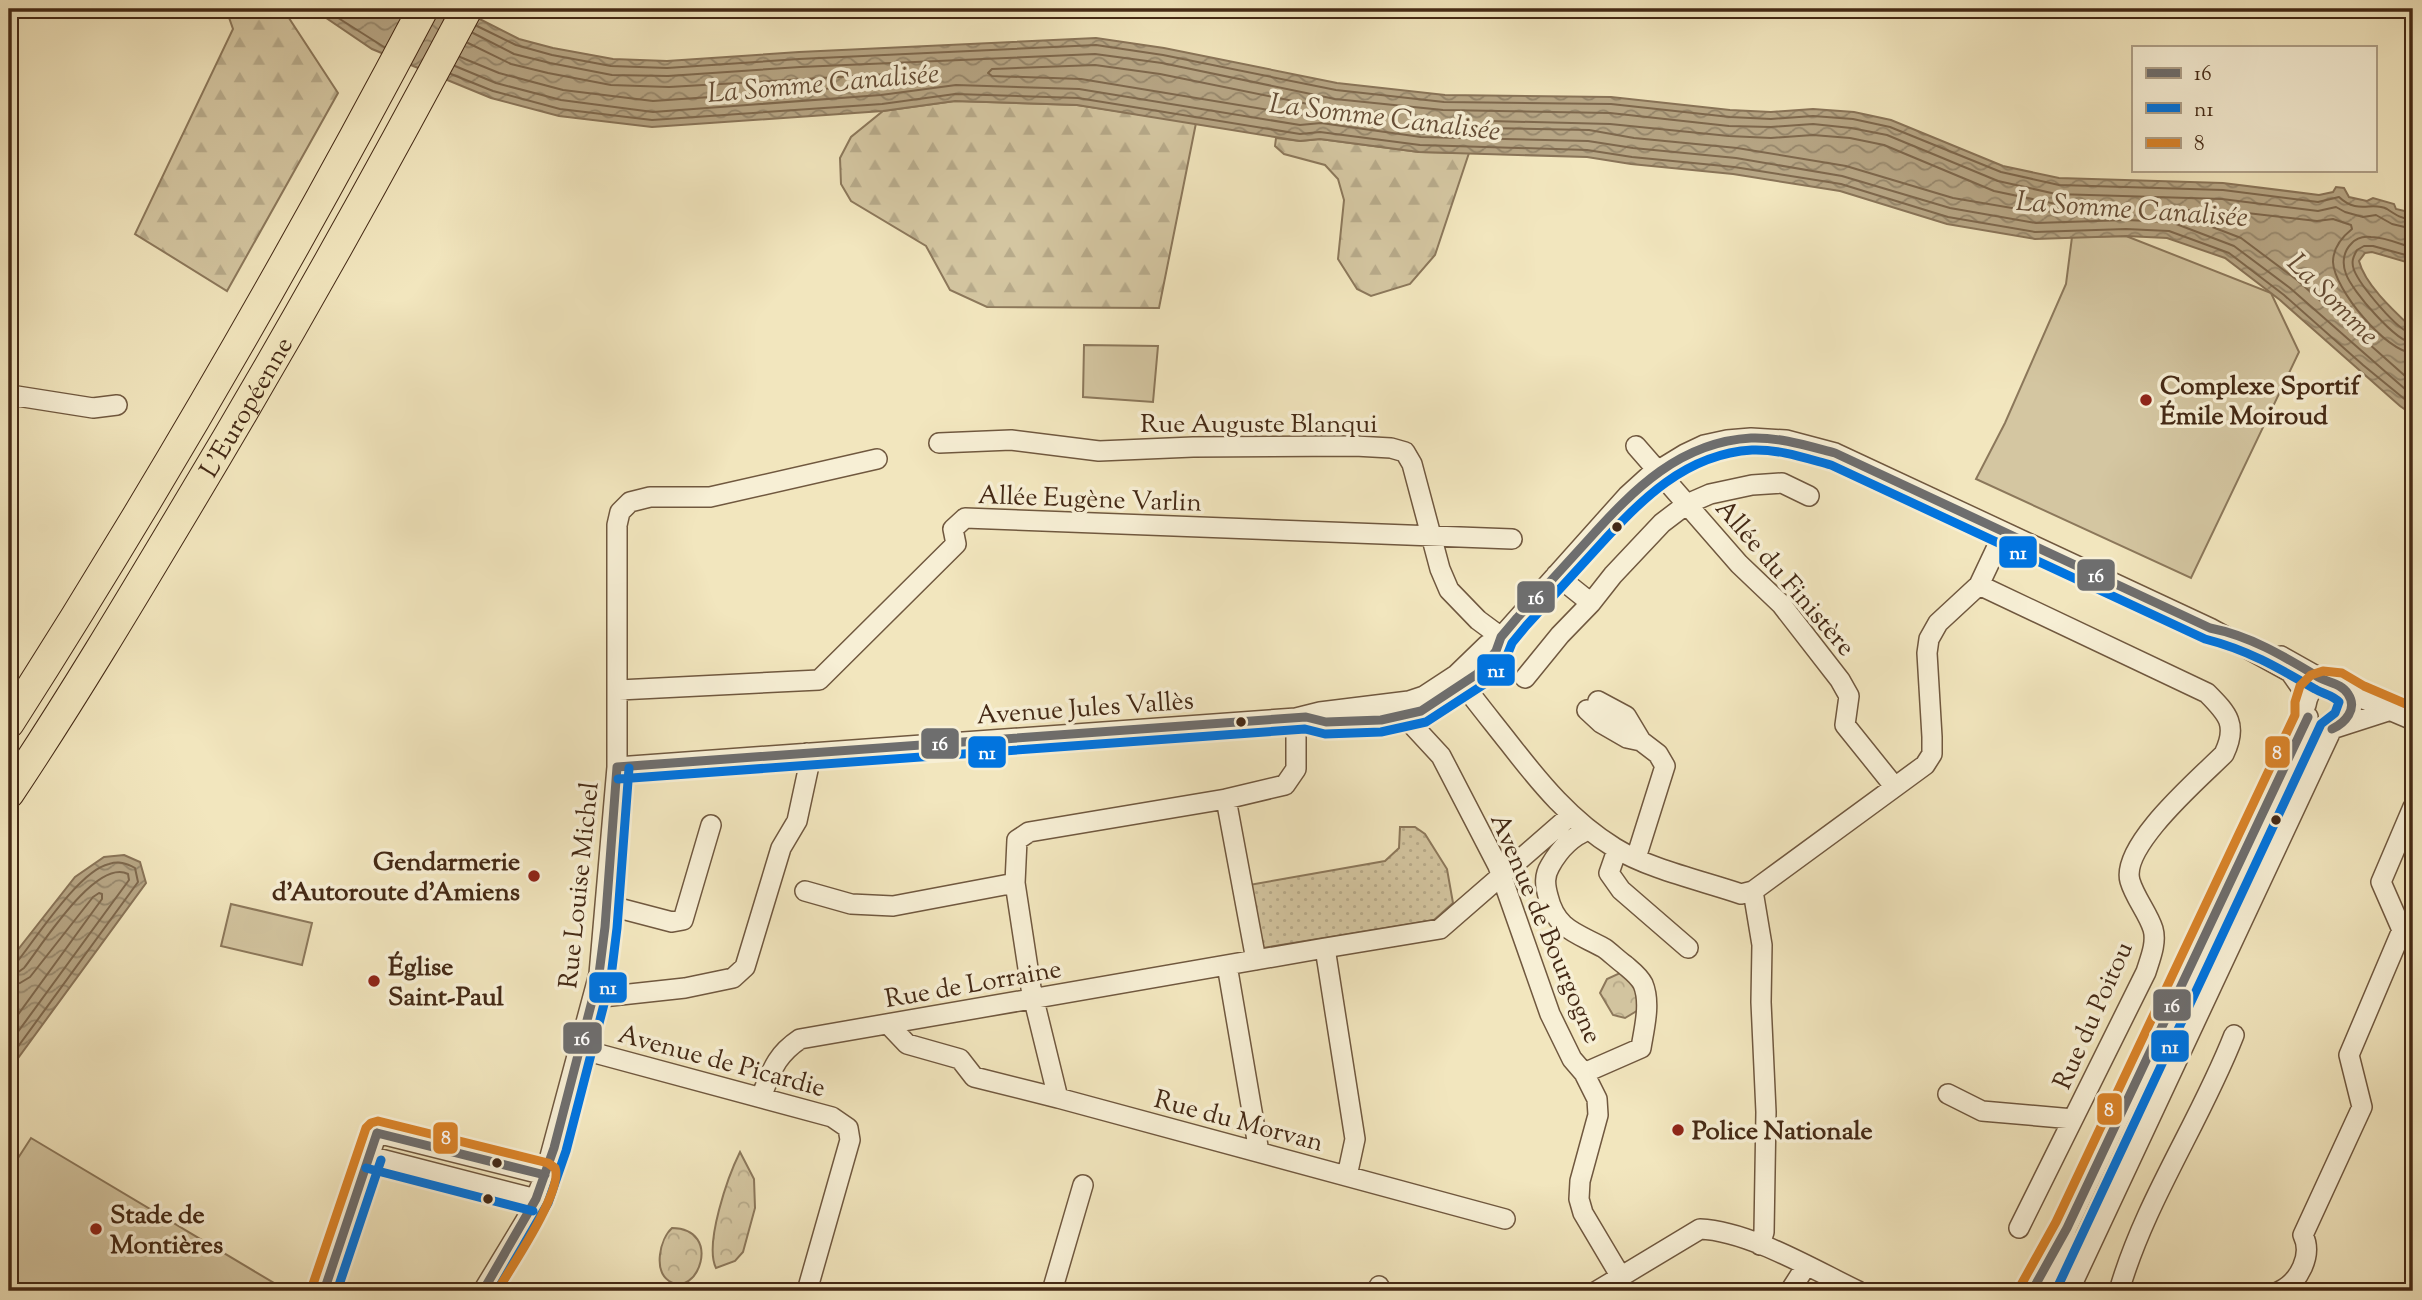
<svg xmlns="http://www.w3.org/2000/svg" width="2422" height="1300" viewBox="0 0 2422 1300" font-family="'Sorts Mill Goudy',serif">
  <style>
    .grass { fill: url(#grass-dots); stroke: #8c785b; stroke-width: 2 }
    .forest { fill: url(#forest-firs); stroke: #8c785b; stroke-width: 2 }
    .park { fill: url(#park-crowns); stroke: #8c785b; stroke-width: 2 }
    .garden { fill: #d4c6a1; stroke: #8c785b; stroke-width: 2 }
    .water { fill: url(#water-waves); stroke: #897458; stroke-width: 2 }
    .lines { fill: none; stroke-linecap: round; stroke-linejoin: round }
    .shore { stroke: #7e684d; stroke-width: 2 }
    .minor-casing { stroke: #70583f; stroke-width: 22 }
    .highway-casing { stroke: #442915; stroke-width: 32 }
    .minor { stroke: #f7efd5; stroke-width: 19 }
    .highway { stroke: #f2e6be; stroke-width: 30 }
    .bus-1-casing { stroke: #f7efd5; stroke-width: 14 }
    .bus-2-casing { stroke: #f7efd5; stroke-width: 14 }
    .bus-3-casing { stroke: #f7efd5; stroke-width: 14 }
    .bus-1 { stroke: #6e6e6e; stroke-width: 9 }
    .bus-2 { stroke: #0174df; stroke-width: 9 }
    .bus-3 { stroke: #d98329; stroke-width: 9 }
    .poi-dot { fill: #8f2418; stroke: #f7efd5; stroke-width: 2.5 }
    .bus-dot { fill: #442915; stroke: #f7efd5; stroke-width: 2.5 }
    .labels { text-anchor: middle; stroke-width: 7; stroke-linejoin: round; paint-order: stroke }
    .poi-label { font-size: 26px; font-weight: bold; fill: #442915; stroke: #f7efd5; text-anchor: start }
    .street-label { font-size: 26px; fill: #442915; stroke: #f7efd5 }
    .water-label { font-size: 28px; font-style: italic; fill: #664e37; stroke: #f7efd5 }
    .line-badge { stroke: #f7efd5; stroke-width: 2.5 }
    .badge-label { font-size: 19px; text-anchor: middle; font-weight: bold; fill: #fff }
  </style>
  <defs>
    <pattern id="grass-dots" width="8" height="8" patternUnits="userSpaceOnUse" patternTransform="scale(1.75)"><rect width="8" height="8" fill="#d4c6a1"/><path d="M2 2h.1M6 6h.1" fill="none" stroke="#b7aa8a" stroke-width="1.8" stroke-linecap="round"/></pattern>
    <pattern id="forest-firs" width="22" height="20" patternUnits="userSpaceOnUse" patternTransform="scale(1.75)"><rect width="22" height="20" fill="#d4c6a1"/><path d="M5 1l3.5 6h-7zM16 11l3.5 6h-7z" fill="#b7aa8a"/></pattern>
    <pattern id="park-crowns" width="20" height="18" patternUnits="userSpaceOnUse" patternTransform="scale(1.75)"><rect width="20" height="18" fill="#d4c6a1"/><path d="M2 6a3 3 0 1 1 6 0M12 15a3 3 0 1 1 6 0" fill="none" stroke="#b7aa8a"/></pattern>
    <pattern id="water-waves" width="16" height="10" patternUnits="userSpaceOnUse" patternTransform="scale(1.75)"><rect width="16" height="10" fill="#b7a685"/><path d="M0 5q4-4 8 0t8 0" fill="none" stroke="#96876c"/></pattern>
  </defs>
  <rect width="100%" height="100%" fill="#f2e6be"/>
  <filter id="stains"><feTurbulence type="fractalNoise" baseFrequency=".00286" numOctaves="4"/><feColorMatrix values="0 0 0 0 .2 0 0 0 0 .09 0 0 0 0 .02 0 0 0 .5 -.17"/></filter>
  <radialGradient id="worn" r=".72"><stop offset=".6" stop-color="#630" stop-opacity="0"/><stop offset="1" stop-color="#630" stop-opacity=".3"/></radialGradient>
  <path class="grass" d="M1400 827H1415L1425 834 1447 869 1453 903 1434 920 1263 948 1249 885 1385 861 1399 848Z"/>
  <path class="forest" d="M226 9H283L338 93 227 291 135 234 233 29Z
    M955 101 1077 105 1196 123 1159 308 987 307 950 290 926 246 851 201 841 184 840 158 851 137 883 111Z
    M1276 138 1300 141 1320 139 1419 152 1469 153 1435 255 1410 284 1371 296 1357 289 1338 259 1344 200 1338 179 1325 165 1284 154 1275 146Z"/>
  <path class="park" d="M1620 973 1632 977 1642 998 1640 1009 1625 1018 1613 1015 1600 993 1607 979Z
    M740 1152 754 1179 755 1208 743 1252 735 1261 716 1268C704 1244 728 1176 740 1152Z
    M672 1228C724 1229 697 1300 669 1281 653 1270 660 1239 672 1228Z"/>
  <path class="garden" d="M2126 236 2271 293 2299 352 2191 578 1976 479 2005 423 2066 284 2072 237Z
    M1084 345 1158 346 1153 402 1083 397Z
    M231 904 312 923 302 965 221 946Z
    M31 1138 279 1286 277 1291H9V1172Z"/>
  <path class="water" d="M313 9H460L519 39 553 48 613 59 667 61 799 52 1096 38 1164 48 1337 83 1445 95 1611 97 1730 110 1771 112 1813 109 1854 112 1891 120 2003 166 2059 178 2223 183 2319 195 2333 192 2336 187 2344 188 2349 197 2367 201 2373 198 2394 204 2396 209 2413 213V264L2372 252 2365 253 2359 261C2365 285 2395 312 2413 329V415L2400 406 2280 300 2225 258 2167 238 2126 236 2035 239 1947 224 1840 191 1733 174 1631 164 1587 157 1419 152 1320 139 1300 141 1077 105 955 101 883 111 652 127 559 116 491 98 372 49Z
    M124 855 140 862 146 883 13 1065 9 1068V961L75 877 104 857Z"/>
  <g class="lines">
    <path class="shore" d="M324 9 384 47
      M477 26 516 45 552 55 611 66 667 68 799 59 1096 45 1163 55 1336 90 1444 102 1611 104 1730 117 1771 119 1813 116 1853 119 1890 127 2001 172 2059 185 2223 190 2318 202 2339 197C2358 215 2372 201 2387 209 2396 215 2402 219 2413 220
      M473 33 514 54 550 63 612 75 668 76 800 67 1095 54 1162 63 1335 99 1443 110 1610 113 1729 126 1771 127 1813 124 1851 128 1887 135 1998 181 2056 194 2222 199 2318 211 2336 207 2345 212 2363 217 2376 215 2392 224 2413 229
      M460 57 499 73 563 90 653 101 880 85 924 79 927 76 923 72 669 87 611 85 548 73 511 64 468 43
      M1095 65 1160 74 1318 106 1321 110 1318 113 1300 115 1081 79 992 76 988 73 992 69Z
      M455 66 496 83 561 100 653 112 881 95 956 85 1079 89 1300 125 1321 123 1421 137 1588 141 1633 148 1736 158 1842 176 1950 208 2036 223 2126 220 2171 222 2234 246 2290 288 2413 396
      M451 74 493 91 560 109 652 120 882 104 955 94 1078 98 1300 134 1320 132 1420 145 1587 150 1632 157 1734 167 1841 184 1948 217 2035 232 2126 229 2169 231 2229 253 2284 295 2363 365 2413 406
      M1491 121 1610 124 1729 136 1771 138 1813 135 1850 138 1884 145 1994 191 2056 204 2059 208 2056 211 2036 212 1953 198 1846 166 1737 148 1634 138 1589 130 1491 128 1488 124Z
      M2413 248C2400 244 2385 237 2371 237 2363 236 2356 238 2351 244 2343 252 2342 264 2346 274 2352 291 2396 342 2413 343
      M2413 257 2373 246H2364L2357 250C2353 257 2351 262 2354 270 2360 285 2398 332 2413 334
      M2413 353C2386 352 2334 289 2333 262 2333 248 2342 237 2352 229L2351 225 2333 219 2317 221 2221 210H2180L2181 215 2241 238 2297 280 2413 383
      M9 965 17 962C36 938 80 870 109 864 119 861 126 863 135 868L138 882 9 1059
      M9 974 17 973 24 968C42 945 96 858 128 874L129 880 9 1044
      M9 984 20 983 30 977 93 897 99 893 102 894V899L9 1027"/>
    <g class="minor-casing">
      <path id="minor" d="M9 401 17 396 93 408 117 405
        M939 443 1011 440 1099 451 1193 447 1355 446 1391 448 1405 452 1412 464 1440 569 1449 590 1478 620 1501 637
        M1636 446 1739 564 1781 604 1840 680 1849 696 1845 725 1894 786
        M1556 575 1591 603
        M1979 585 2207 693C2228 714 2238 725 2224 754 2200 778 2120 846 2130 881 2135 898 2148 913 2153 929 2157 943 2150 959 2146 972L2019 1228
        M2281 656 2329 683
        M1456 675C1473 698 1491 720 1509 743 1540 783 1571 821 1615 848 1649 869 1703 881 1741 894L1753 891 1925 765 1932 754V737L1927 653 1929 639 1938 623 1979 585 2004 532
        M1525 678 1560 635 1591 603 1613 575 1662 523 1687 504 1710 494 1752 485 1782 483 1809 496
        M619 690 819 680 956 544 953 529 965 518 1512 539
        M2347 692 2413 720
        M1598 701 1626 716 1641 741
        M2306 705C2313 661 2374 691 2343 724
        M1587 710 1601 723 1627 738 1641 741 1658 754 1665 766 1636 858
        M1404 716 1441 756 1498 866 1550 1014 1572 1059 1584 1073 1597 1099 1598 1115 1580 1181 1579 1199 1583 1213 1621 1277
        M1352 721 1381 720 1415 713
        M2322 728 2332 729 2391 710
        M617 767 1296 718 1320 712 1409 701 1424 696 1456 675 1487 645 1501 637 1627 496 1649 476 1685 454 1704 445 1727 440 1751 438 1786 440 1835 453 2210 628 2290 672 2307 696
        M1226 799 1285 785 1296 769V718
        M1617 850 1609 873 1621 890 1688 948
        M805 891 851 904 893 906 1015 883
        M1753 891 1762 945 1761 1002 1766 1112 1764 1232 1760 1245
        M607 905 672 922 683 920 711 825
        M1325 948 1440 929 1570 816
        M1256 960 1226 799 1029 832 1017 840 1015 883 1031 988 1058 1098 1505 1219
        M1227 965 1259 1152
        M593 998 685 988 733 978 745 967 781 848 797 821 808 770 807 753
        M888 1024 907 1044 960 1059 974 1077 1058 1098
        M580 1049 832 1117 848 1128 850 1140 807 1291
        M1584 1073 1641 1048C1644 1029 1651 1003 1643 984 1639 976 1632 971 1625 965 1618 960 1611 953 1604 948 1577 933 1556 930 1548 896 1545 885 1544 876 1550 866 1559 850 1572 836 1589 830
        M1948 1094 1982 1111 2073 1119
        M761 1097C772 1070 776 1055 800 1039L1325 948 1355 1139 1347 1176
        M369 1156 536 1199
        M324 1291 377 1133 545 1175
        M483 1291 529 1215 545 1175 599 974 617 767V525L620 512 630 502 650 497H710L877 459
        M1052 1291 1083 1185
        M1377 1291 1379 1286
        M1597 1291 1700 1229C1749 1231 1814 1270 1858 1291
        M1790 1291 1806 1266
        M2044 1291 2067 1228 2308 717
        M2069 1291 2332 729
        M2119 1291C2145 1201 2200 1122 2234 1035
        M2280 1291C2299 1282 2313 1255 2303 1235L2362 1107 2349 1055 2402 930 2381 882 2413 807"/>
    </g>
    <g class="highway-casing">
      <g id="highway">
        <path d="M9 723C157 491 295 252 423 9"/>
        <path id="s1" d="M9 793C71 700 129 603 187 506 285 343 378 177 467 9"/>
      </g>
    </g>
    <use href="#minor" class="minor"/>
    <use href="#highway" class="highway"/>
    <g class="bus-1-casing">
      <path id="bus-1" d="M617 767 1306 717 1326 722 1381 720 1421 711 1477 674 1496 651 1501 637 1517 618C1541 592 1565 565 1589 539 1634 489 1680 442 1751 438 1780 437 1808 446 1835 453L2210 628C2251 636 2285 657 2320 678 2330 683 2342 684 2348 694 2358 709 2345 723 2332 729
        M377 1133 545 1175
        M324 1291 377 1133
        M483 1291 536 1199 554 1148 599 974 605 927 617 767
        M2032 1291 2067 1228 2308 717"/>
    </g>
    <g class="bus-2-casing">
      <path id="bus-2" d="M618 779 1305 729 1325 734 1381 732 1426 722 1486 683 1506 658 1512 643 1526 626C1550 600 1574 573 1598 547 1641 500 1685 454 1752 450 1779 449 1805 458 1831 465L2205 639C2248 650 2277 667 2315 689 2323 694 2333 695 2339 702L2335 713 2321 724 2058 1286
        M366 1168 533 1211
        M337 1291 381 1160
        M497 1291 548 1203 566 1151 611 977 617 928 629 768"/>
    </g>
    <g class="bus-3-casing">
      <path id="bus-3" d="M2021 1285 2056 1222 2295 715V702L2300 686 2311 675 2323 671 2342 673 2364 686 2413 707
        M312 1287 366 1128 371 1123 378 1121 548 1163 555 1168C564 1190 510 1269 497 1291"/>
    </g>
    <use href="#bus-1" class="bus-1"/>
    <use href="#bus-2" class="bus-2"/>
    <use href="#bus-3" class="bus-3"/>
  </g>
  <g class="poi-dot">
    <circle cx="2146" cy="400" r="7"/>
    <circle cx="534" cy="876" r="7"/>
    <circle cx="374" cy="981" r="7"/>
    <circle cx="1678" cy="1130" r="7"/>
    <circle cx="96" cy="1229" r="7"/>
  </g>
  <g class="bus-dot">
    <circle cx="1617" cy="527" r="6"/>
    <circle cx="1241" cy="722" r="6"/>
    <circle cx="2276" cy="820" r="6"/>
    <circle cx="497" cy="1163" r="6"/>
    <circle cx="488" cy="1199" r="6"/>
  </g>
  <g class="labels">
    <g class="poi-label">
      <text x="2160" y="394">Complexe Sportif<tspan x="2160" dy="30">Émile Moiroud</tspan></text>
      <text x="520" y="870" text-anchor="end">Gendarmerie<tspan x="520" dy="30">d'Autoroute d'Amiens</tspan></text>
      <text x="388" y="975">Église<tspan x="388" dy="30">Saint-Paul</tspan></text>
      <text x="1692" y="1139">Police Nationale</text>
      <text x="110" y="1223">Stade de<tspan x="110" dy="30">Montières</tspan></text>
    </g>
    <g class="street-label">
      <text dy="9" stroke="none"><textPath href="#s1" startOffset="453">L'Européenne</textPath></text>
      <text x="1259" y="432">Rue Auguste Blanqui</text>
      <text transform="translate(1090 498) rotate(2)" y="9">Allée Eugène Varlin</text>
      <text transform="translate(1786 577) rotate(49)" y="9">Allée du Finistère</text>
      <text transform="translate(1085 707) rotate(-4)" y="9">Avenue Jules Vallès</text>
      <text transform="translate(578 885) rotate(-84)" y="9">Rue Louise Michel</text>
      <text transform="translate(1547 928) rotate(67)" y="9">Avenue de Bourgogne</text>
      <text transform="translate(973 983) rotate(-10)" y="9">Rue de Lorraine</text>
      <text transform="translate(2092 1015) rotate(-66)" y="9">Rue du Poitou</text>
      <text transform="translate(722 1060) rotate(15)" y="9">Avenue de Picardie</text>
      <text transform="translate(1239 1120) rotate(15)" y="9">Rue du Morvan</text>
    </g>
    <g class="water-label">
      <text transform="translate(823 82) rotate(-5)" y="10">La Somme Canalisée</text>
      <text transform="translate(1385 116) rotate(7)" y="10">La Somme Canalisée</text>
      <text transform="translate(2132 208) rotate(4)" y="10">La Somme Canalisée</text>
      <text transform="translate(2334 298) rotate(45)" y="10">La Somme</text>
    </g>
  </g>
  <g class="line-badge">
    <rect x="1998" y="535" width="40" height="34" rx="7" fill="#0174df"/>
    <rect x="2076" y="558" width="40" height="34" rx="7" fill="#6e6e6e"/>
    <rect x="1516" y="580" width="40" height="34" rx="7" fill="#6e6e6e"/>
    <rect x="1476" y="653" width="40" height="34" rx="7" fill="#0174df"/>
    <rect x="920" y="727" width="40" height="33" rx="7" fill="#6e6e6e"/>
    <rect x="967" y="735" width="40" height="34" rx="7" fill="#0174df"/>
    <rect x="2264" y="735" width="27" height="34" rx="7" fill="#d98329"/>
    <rect x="588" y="971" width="40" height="33" rx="7" fill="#0174df"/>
    <rect x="2152" y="988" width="40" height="34" rx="7" fill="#6e6e6e"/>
    <rect x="562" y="1021" width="41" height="34" rx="7" fill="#6e6e6e"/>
    <rect x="2150" y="1029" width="40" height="34" rx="7" fill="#0174df"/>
    <rect x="2096" y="1092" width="27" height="34" rx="7" fill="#d98329"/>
    <rect x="432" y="1121" width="27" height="34" rx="7" fill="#d98329"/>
  </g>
  <g class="badge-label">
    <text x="2018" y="559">n1</text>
    <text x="2096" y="582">16</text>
    <text x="1536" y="604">16</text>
    <text x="1496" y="677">n1</text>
    <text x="940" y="750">16</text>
    <text x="987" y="759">n1</text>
    <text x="2277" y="759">8</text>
    <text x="608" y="994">n1</text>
    <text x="2172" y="1012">16</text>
    <text x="582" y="1045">16</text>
    <text x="2170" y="1053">n1</text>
    <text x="2109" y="1116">8</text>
    <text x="446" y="1144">8</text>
  </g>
  <rect width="2422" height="1300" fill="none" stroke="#f2e6be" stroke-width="35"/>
  <rect x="10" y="10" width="2401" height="1279" fill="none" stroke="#442915" stroke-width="3.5"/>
  <rect x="18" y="18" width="2387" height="1265" fill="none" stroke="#442915" stroke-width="2"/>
  <rect x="2132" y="46" width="245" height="126" fill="#f7efd5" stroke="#afa088" stroke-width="2"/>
  <rect x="2146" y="68" width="35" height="10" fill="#6e6e6e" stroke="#afa088" stroke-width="2"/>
  <text x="2194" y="80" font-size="21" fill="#442915">16</text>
  <rect x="2146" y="103" width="35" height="10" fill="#0174df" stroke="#afa088" stroke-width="2"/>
  <text x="2194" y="116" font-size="21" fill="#442915">n1</text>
  <rect x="2146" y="138" width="35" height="10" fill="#d98329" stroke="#afa088" stroke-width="2"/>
  <text x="2194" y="150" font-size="21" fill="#442915">8</text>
  <rect width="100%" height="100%" filter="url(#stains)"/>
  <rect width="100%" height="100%" fill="url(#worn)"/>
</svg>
